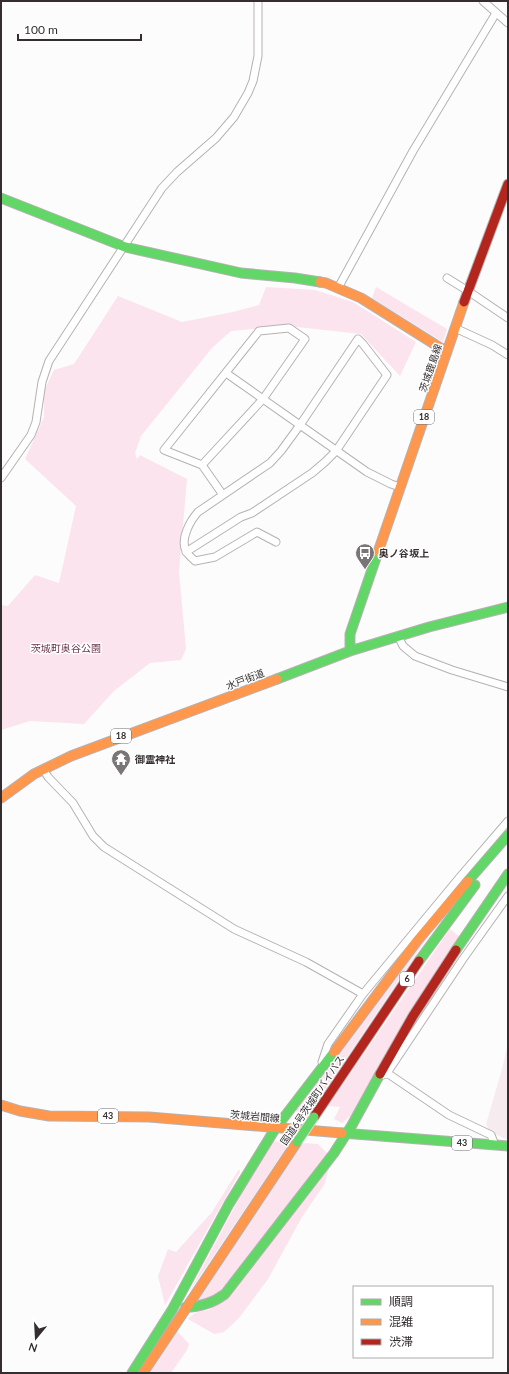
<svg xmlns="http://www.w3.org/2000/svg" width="509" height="1374" viewBox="0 0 509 1374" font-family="Lato,'Noto Sans JP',sans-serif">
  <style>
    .built { fill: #f6ecef }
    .green { fill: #fbe4ed }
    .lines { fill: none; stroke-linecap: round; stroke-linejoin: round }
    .street-casing { stroke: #b6b2b3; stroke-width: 9 }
    .fast-casing { stroke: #b6b2b3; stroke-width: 11 }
    .slow-casing { stroke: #b6b2b3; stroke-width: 11 }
    .jam-casing { stroke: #b6b2b3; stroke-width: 11 }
    .street { stroke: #fff; stroke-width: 7 }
    .fast { stroke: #63d668; stroke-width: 9 }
    .slow { stroke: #ff974d; stroke-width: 9 }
    .jam { stroke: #b3261e; stroke-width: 9 }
    .fast-bridge-casing { stroke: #dad9d9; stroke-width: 11; stroke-linecap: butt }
    .fast-bridge { stroke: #63d668; stroke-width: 9 }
    .labels { text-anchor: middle; stroke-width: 3; stroke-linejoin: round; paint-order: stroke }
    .shield { fill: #fff; stroke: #716d6e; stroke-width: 1 }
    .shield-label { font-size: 9px; font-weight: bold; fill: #342e30 }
    .street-label { font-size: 10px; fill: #342e30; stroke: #fff }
    .poi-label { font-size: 10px; font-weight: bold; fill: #342e30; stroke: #fff; text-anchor: start }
    .park-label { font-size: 10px; fill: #6a344c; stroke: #fff }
  </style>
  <rect width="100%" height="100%" fill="#fdfcfc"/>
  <path class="built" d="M508 1043V1139H505L489 1131 486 1124 502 1069Z"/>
  <path class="green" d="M266 287 315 290 353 302 416 342 400 376 361 334 288 326 231 331 212 348 141 436 135 453 137 459 140 455 187 479 179 572 186 649 181 660 150 663 114 691 84 724 30 721 1 730V605L8 606 35 575 59 583 76 506 25 459 44 417V391L54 370 74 364 118 296 182 322 233 312 259 305Z
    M376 287 447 329 443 342 372 298Z
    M439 920 305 1119H300L295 1108Z
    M450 929 460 937 353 1117H349L342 1123 334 1119 340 1107 328 1106Z
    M270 1141 290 1142 188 1294Z
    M302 1143 318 1144 327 1153 220 1294 194 1303Z
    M329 1168 324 1185 302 1217 268 1279 239 1318 224 1332 214 1334 188 1319C194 1312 200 1311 209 1310Z
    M239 1169 240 1172 165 1305 158 1276 168 1249 176 1252 212 1212Z
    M177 1331 189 1344 187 1350 171 1373H150Z"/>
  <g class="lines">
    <g class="street-casing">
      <path id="street" d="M483 1 508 23
        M447 278 468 291 508 318
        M338 288 413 151 496 13
        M455 328 492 345 508 355
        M226 373 367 472 391 484 400 487
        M202 465 263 399 305 339 289 328 259 331 164 450 202 465 223 495
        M1 478 31 435 36 422 42 382 49 361 162 188 177 172 216 138 234 117 248 93 253 81 258 56V1
        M186 552 241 517 252 513 312 473 325 462 336 451 387 375 363 344 358 339 300 425 281 451 270 463 198 512C190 521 180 539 186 551 188 555 192 558 195 561L215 557 257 532 276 542
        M398 636 403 646 415 656 452 670 508 687
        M43 769 48 777 73 803 93 836 104 847 234 929 306 962 363 994
        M322 1062 328 1044 363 994 459 878 508 821
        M387 1073 449 1115 491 1135 495 1145
        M383 1075 387 1073 463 959 508 896"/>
    </g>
    <g class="fast-casing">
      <path id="fast" d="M1 198 125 247 241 273 295 278 320 282
        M350 651 429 627 508 607
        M277 679 350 651V634L378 552
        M468 881 508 835
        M456 950 508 874
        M419 961 475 885
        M342 1133 508 1146
        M186 1307C201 1307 213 1303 225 1294L334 1153 352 1125 380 1074
        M132 1373 172 1310 229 1204 275 1129 334 1052"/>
    </g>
    <g class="slow-casing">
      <path id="slow" d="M320 282 326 283 361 298 447 352
        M378 552 464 302
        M1 798 34 774 71 756 277 679
        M334 1052 417 941 468 881
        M1 1105 20 1111 49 1116 149 1117 342 1133
        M143 1373 297 1142"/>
    </g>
    <g class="jam-casing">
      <path id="jam" d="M464 302 508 184
        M380 1074 413 1016 456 950
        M314 1117 419 961"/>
    </g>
    <use href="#street" class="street"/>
    <use href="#fast" class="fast"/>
    <use href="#slow" class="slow"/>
    <use href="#jam" class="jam"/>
    <g class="fast-bridge-casing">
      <path id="fast-bridge" d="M297 1142 314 1117"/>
    </g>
    <use href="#fast-bridge" class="fast-bridge"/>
  </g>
  <defs>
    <g id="bus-pin" transform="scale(1)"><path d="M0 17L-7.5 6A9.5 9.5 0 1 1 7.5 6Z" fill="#7a7677" stroke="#fff"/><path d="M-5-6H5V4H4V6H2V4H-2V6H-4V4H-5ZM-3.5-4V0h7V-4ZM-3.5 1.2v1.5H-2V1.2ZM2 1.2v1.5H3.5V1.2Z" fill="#fff"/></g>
    <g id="temple-pin" transform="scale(1)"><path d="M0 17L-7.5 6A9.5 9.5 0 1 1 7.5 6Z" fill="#7a7677" stroke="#fff"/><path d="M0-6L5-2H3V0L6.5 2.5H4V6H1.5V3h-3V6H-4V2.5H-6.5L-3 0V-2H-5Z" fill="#fff"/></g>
  </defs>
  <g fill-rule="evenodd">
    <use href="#bus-pin" x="365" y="553"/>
    <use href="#temple-pin" x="121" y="759"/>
  </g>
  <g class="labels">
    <g class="shield">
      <rect x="414" y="410" width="20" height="14" rx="3"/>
      <rect x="111" y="729" width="20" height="14" rx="3"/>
      <rect x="400" y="972" width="14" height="14" rx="3"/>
      <rect x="98" y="1109" width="20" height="14" rx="3"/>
      <rect x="452" y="1136" width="20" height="14" rx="3"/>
    </g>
    <g class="shield-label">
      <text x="424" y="420">18</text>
      <text x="121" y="739">18</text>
      <text x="407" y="982">6</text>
      <text x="108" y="1119">43</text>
      <text x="462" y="1146">43</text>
    </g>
    <g class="street-label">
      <text transform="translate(430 368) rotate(-71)" y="4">茨城鹿島線</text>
      <text transform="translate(245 679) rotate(-21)" y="4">水戸街道</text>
      <text transform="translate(312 1100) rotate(-56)" y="4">国道6号茨城町バイパス</text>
      <text transform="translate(255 1116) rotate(5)" y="4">茨城岩間線</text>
    </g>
    <g class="poi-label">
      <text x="379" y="557">奥ノ谷坂上</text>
      <text x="135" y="763">御霊神社</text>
    </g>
    <g class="park-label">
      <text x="66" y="652">茨城町奥谷公園</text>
    </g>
  </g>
  <rect width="509" height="1374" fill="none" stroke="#342e30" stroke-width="4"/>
  <rect x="353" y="1286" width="140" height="72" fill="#ffffff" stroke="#aeabac"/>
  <rect x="361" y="1299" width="20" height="6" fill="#63d668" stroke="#aeabac"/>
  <text x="389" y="1306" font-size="12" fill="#342e30">順調</text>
  <rect x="361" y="1319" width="20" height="6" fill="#ff974d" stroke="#aeabac"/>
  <text x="389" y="1326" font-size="12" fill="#342e30">混雑</text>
  <rect x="361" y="1339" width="20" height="6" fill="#b3261e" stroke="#aeabac"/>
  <text x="389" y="1346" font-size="12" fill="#342e30">渋滞</text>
  <g transform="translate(36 1338) rotate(198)" stroke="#ffffff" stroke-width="3" paint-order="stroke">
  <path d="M0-3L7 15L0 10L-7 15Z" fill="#342e30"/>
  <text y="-6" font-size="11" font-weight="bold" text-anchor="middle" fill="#342e30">N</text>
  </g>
  <path d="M18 34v6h123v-6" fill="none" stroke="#342e30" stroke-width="2"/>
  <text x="24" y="34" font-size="12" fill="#342e30" stroke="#ffffff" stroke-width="3" paint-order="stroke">100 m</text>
</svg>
